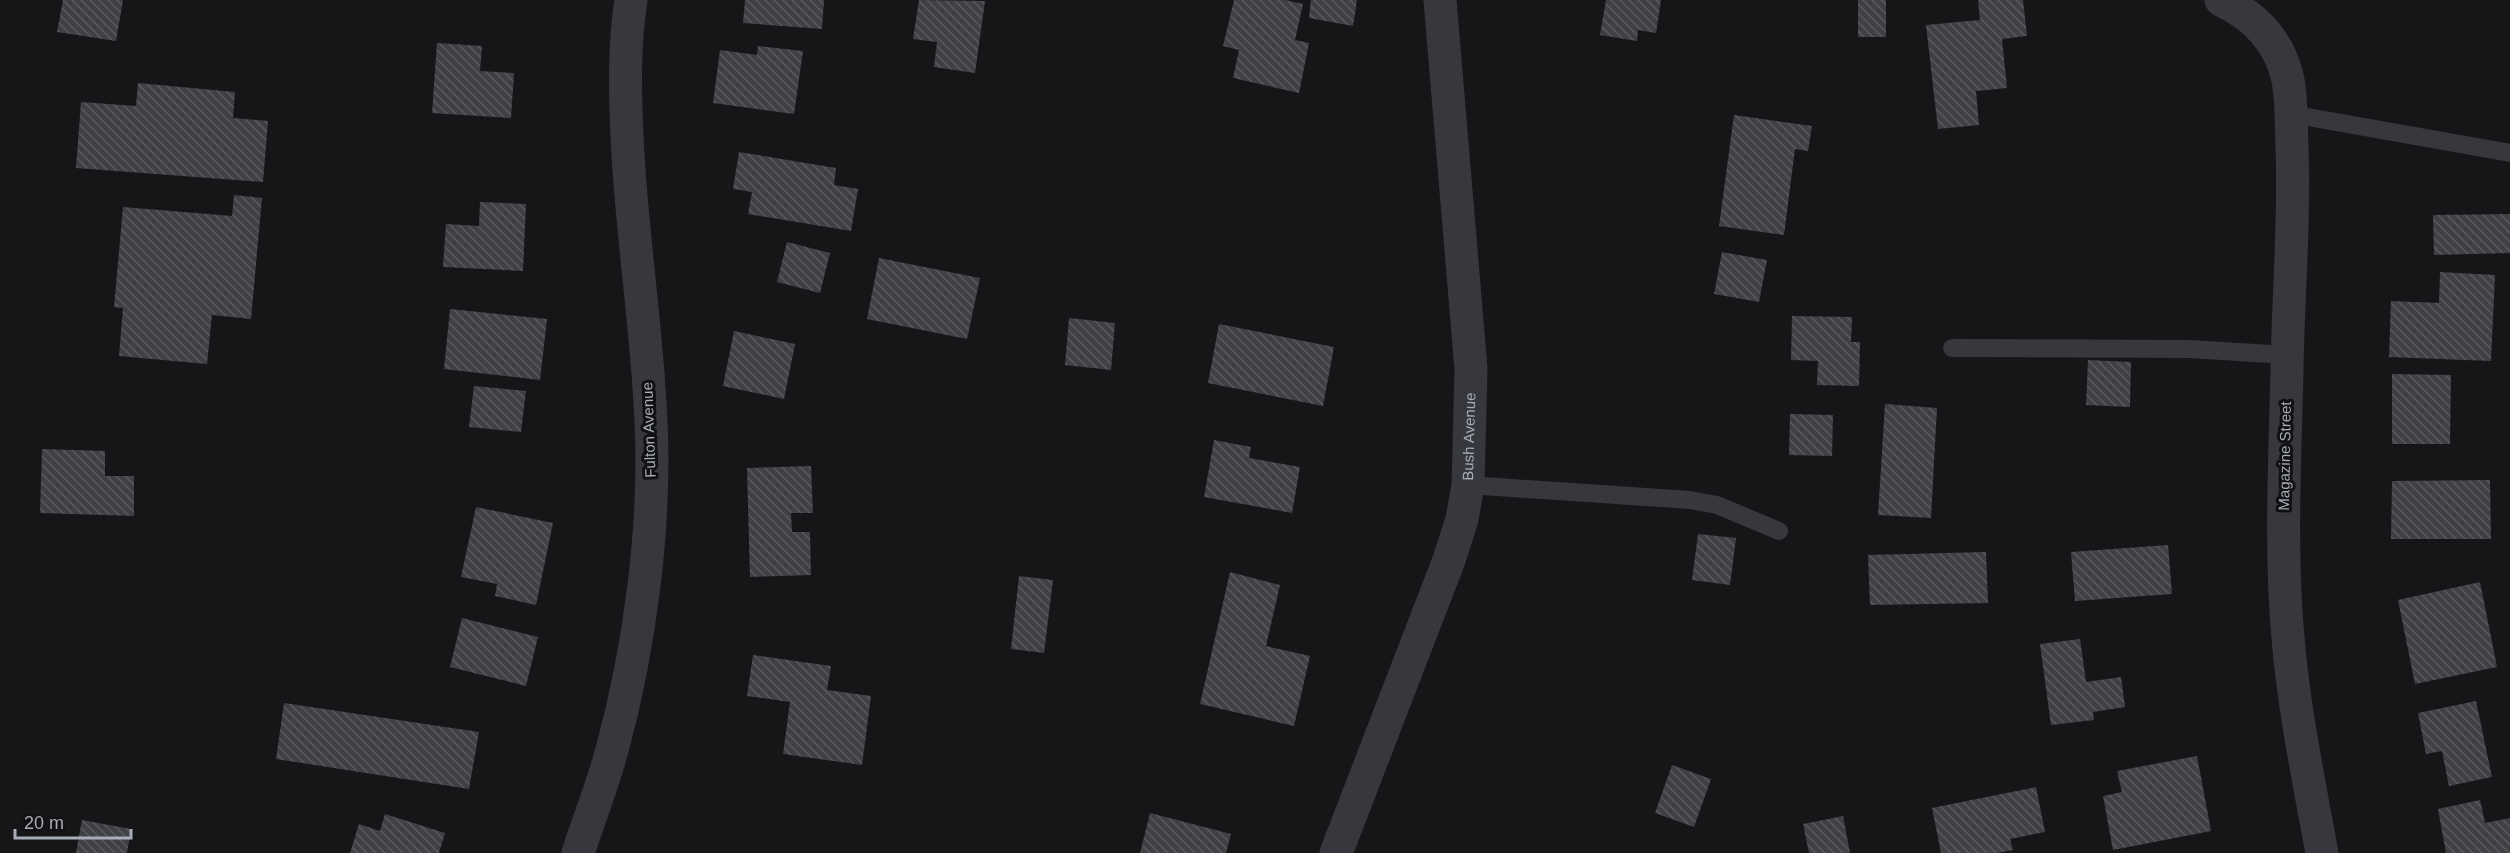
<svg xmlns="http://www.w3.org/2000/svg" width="2510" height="853" viewBox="0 0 2510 853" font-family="Helvetica,sans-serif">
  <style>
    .building { fill: url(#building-back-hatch) }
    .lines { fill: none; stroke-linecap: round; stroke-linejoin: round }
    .service { stroke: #37383d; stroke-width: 18 }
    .minor { stroke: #37383d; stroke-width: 33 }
    .tertiary { stroke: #37383d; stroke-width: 33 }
    .labels { text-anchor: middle; stroke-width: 6; stroke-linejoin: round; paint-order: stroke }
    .street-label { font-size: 15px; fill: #a8adb8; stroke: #111113 }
  </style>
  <defs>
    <pattern id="building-back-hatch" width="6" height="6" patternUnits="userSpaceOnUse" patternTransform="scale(1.5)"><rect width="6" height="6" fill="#404145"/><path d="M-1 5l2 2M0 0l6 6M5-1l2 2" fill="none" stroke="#595a5e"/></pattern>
  </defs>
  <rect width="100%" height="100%" fill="#161618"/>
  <path class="building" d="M63 0H123L116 41 57 32Z
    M745 0H824L822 29 743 23Z
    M919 0 985 1 975 73 934 67 937 42 913 39Z
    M1234 0H1285L1303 4 1295 40 1309 43 1299 93 1233 78 1239 50 1223 46Z
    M1311 0H1357L1353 26 1309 18Z
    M1606 0H1661L1656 33 1638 30 1637 41 1600 35Z
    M1858 0H1886V37H1858Z
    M1978 0H2023L2027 36 2002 39 2007 88 1976 91 1979 125 1938 129 1926 25 1980 20Z
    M437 43 482 46 480 71 514 73 511 118 432 113Z
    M758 46 803 51 794 114 713 103 720 50 757 55Z
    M138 83 235 92 233 118 268 121 263 182 76 168 81 102 136 106Z
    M1734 115 1812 126 1808 151 1795 149 1784 235 1719 226Z
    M739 152 836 168 834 185 858 189 851 231 748 214 752 192 733 189Z
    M234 195 262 198 251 319 212 315 207 364 119 356 123 308 114 307 123 207 232 216Z
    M480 202 526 204 523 271 443 267 446 224 479 226Z
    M2510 214V253L2434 255 2433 215Z
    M787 242 830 253 820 293 777 282Z
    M1722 252 1767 260 1759 302 1714 294Z
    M879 258 980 278 967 339 867 319Z
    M2440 272 2495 275 2491 361 2389 357 2391 301 2439 303Z
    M450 309 547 319 540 380 444 369Z
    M1792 316 1852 317 1851 342H1860L1859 386 1817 385 1818 361 1791 360Z
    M1069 318 1115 323 1111 370 1065 365Z
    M1219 324 1334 347 1323 406 1208 383Z
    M734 331 795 344 784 399 723 386Z
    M2088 360 2131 362 2130 407 2086 405Z
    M2392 374 2451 375 2450 444H2392Z
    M474 386 526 391 521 432 469 427Z
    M1885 404 1937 408 1931 518 1878 515Z
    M1790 414 1833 415 1832 456 1789 455Z
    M1214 440 1251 447 1249 458 1300 467 1292 513 1204 497Z
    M42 449 105 451V476H134V516L40 513Z
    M811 466 813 513H791L792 532H810L811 575 750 577 747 468Z
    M2490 480 2491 539H2391L2392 481Z
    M476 507 553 523 536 605 495 596 497 584 461 577Z
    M1698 534 1736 538 1730 585 1692 580Z
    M2168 545 2172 594 2075 601 2071 552Z
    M1986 552 1988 603 1870 605 1868 555Z
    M1230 572 1280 585 1266 646 1310 656 1294 726 1200 704Z
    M1019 576 1053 580 1044 653 1011 649Z
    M2480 582 2497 667 2415 684 2398 600Z
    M462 618 538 637 526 686 450 667Z
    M2080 639 2086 682 2121 677 2125 707 2093 712 2094 720 2051 725 2040 644Z
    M753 655 831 666 827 690 871 696 862 765 783 754 790 702 747 696Z
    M2476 701 2492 777 2449 786 2442 751 2426 754 2418 713Z
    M284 703 479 732 469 789 276 759Z
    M2197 756 2211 831 2113 850 2103 796 2122 792 2117 771Z
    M1672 765 1711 779 1694 827 1655 813Z
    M2036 787 2045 832 2010 839 2013 850 1997 853H1941L1932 808Z
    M2480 800 2485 823 2510 818V853H2446L2438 809Z
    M1150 813 1231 834 1226 853H1140Z
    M385 814 445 833 439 853H350L359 824 380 831Z
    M1843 816 1850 853H1809L1803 824Z
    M82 820 131 829 127 853H76Z"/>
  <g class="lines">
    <path class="service" d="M2291 114 2510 153
      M1952 348 2190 349 2287 355
      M1468 485 1690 500 1717 505 1779 531"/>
    <path class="minor" id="s1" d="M1336 853 1449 560 1462 519 1468 485 1471 369 1440 0"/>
    <path class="tertiary" d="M2221 0C2255 16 2280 42 2288 80 2292 102 2291 125 2292 148 2295 222 2288 296 2287 370 2285 459 2280 549 2288 638 2294 710 2309 782 2322 853
      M578 853C589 819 603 784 612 750 640 647 656 527 651 421 647 326 631 231 627 136 625 91 624 44 631 0"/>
  </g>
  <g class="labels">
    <g class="street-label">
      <text transform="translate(649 430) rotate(-92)" y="5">Fulton Avenue</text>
      <text dy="5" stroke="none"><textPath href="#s1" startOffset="440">Bush Avenue</textPath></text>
      <text transform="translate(2285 456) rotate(-89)" y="5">Magazine Street</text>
    </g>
  </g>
  <path d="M15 829v9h116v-9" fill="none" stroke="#a8adb8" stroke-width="3"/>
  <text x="24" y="829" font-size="18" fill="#a8adb8" stroke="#111113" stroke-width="4.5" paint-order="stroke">20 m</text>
</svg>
